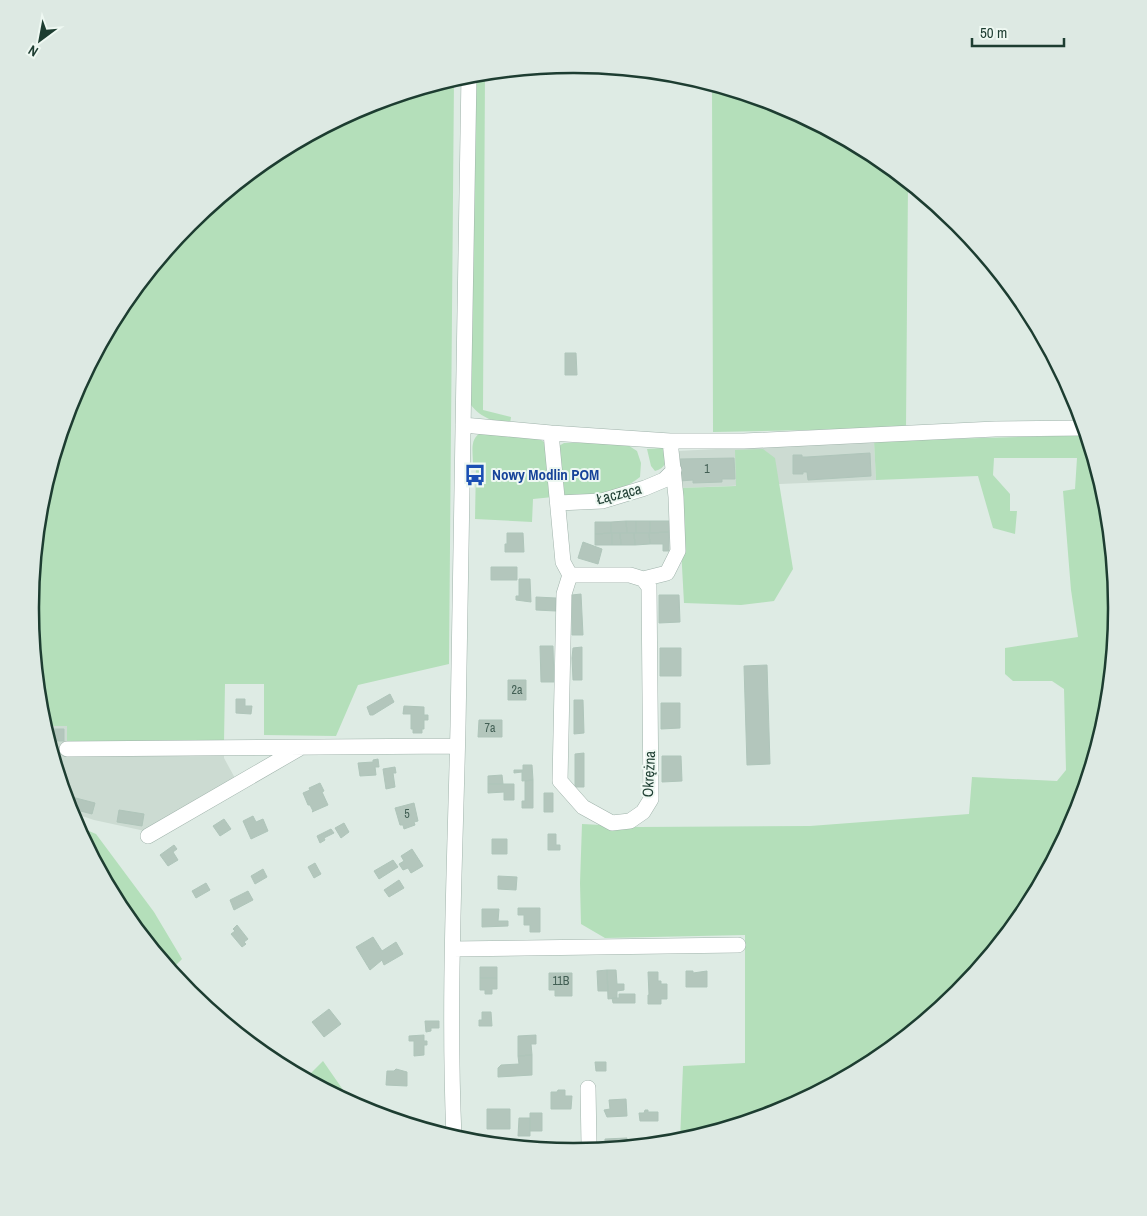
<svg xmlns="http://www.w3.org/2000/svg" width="1147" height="1216" viewBox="0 0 1147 1216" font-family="'Archivo Narrow',sans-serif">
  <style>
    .built { fill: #ccdbd2 }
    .green { fill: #b4dfba }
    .building { fill: #b3c6bc; stroke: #afc5ba }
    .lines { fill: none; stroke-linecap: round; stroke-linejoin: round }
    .minor-casing { stroke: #a0b3ab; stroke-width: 16 }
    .minor { stroke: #fff; stroke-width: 15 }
    .labels { text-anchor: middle; stroke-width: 4; stroke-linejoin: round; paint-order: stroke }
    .number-label { font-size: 12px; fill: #425f54 }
    .transit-label { font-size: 15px; font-weight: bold; fill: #164399; stroke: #eef8f2; text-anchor: start }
    .street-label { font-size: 15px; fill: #1d3d31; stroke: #eef8f2 }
    .rim { fill: none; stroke: #1d3d31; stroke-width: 2.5 }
  </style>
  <rect width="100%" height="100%" fill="#deebe4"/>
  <path class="built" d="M874 441 876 480 680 488 678 451Z
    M44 726H67L224 751V758L236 780 145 831 94 820 70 812Z"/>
  <path class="green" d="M485 73 483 410 511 417 510 424C494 421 482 419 471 405L476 74Z
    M454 79 449 664 358 685 336 736 264 735V684H225L224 742H67V726H44L40 714 30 608 41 502 71 400 122 306 189 223 272 156 366 106Z
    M712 85 782 106 876 156 908 183 906 428 713 432Z
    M483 432 538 438 544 442 548 447 553 497 533 499 532 522 475 519 476 465 473 464C473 451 469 437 483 432Z
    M1086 435 1107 502 1117 608 1106 714 1076 816 1025 910 958 993 875 1060 781 1110 680 1141 683 1066 745 1063V935L605 938 581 924 580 883 582 824 639 827 810 826 969 814 972 777 1057 781 1066 770 1064 689 1052 681H1013L1005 674V648L1078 637 1071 590 1063 491 1075 489 1077 458H994L993 475 1010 494V511H1017L1015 534 993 528 978 476 876 480 874 441Z
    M623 442 637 451 641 463 640 477C619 494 592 496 566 497L562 493 557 447 564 443Z
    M662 448 667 452C666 462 666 468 655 471L651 466 647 449Z
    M763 449 775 458 793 569 774 601 741 605 684 603 678 493 680 488 736 486 735 450Z
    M77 826 96 834 154 912 182 959 171 970 121 910Z
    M323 1061 348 1097V1101L306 1078Z"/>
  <path class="building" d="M565 353H576L577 375H565Z
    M870 453 871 476 808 480 807 472H803V474H793V455H802V457H807Z
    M734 458 735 479H722V482L693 483V480L680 481V459Z
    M626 521 627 533H611V522Z
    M626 521H636V533H627Z
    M636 521H650V533H636Z
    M650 521H669V532L650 533Z
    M595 522H611V533L595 534Z
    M669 532V551H663V544H650L649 533Z
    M507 533H523L524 552H505V544H507Z
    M612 533H620L621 545H612Z
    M612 533V545H595V534Z
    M620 533H634L635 545H621Z
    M634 533H649L650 544 635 545Z
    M583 542 602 549 598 564 578 558Z
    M491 567H517V580H491Z
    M519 579H530L531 602 516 600V596H519Z
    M581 594 583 635H572V595Z
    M659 595H679L680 622 659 623Z
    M536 597 556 598V611L536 610Z
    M540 646H553L554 682H541Z
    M582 647V680H573L572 658 573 648Z
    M660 648H681V676H660Z
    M767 665 770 764 747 765 744 666Z
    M508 680H526V700H508Z
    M390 694 394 702 373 715H370L367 707Z
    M236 699H245V706H252L251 714 236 713Z
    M574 700H583L584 733 574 734Z
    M661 703H680V728L661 729Z
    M404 706 424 707V715H428V720H424V729H422V733H413V729H411V714H403Z
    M479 720H502V737H478Z
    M45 729H64V741H49Z
    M584 753V787H575V754Z
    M662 756H681L682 781 662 782Z
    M378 759 379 767H375L376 775 360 776 358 763 373 762V760Z
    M523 765H532L533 780 522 781V772L514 773V770H523Z
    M395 767 396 773H393L395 787 386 789 383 769Z
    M502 775 503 784H488V776Z
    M533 780V808H522V801H525V781Z
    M320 783 324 791 322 792 328 805 312 812 313 811 310 805H308L303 793 310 790 309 788Z
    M488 784H514V800H504V792L488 793Z
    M544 793H553V812H544Z
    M68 796 95 803 92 814 69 808 67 800Z
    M414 803 418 821 414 822 415 825 404 829 403 825H400L395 808Z
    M119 810 144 814 142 826 117 822Z
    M253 816 256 822 263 819 268 831 251 839 243 821Z
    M224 819 231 829 220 836 213 826Z
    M344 823 349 832 341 838 335 828Z
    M331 829 334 833 324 838 325 840 320 843 317 836Z
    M548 834H556V845H560V850H548Z
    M492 839H507V854H492Z
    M174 845 177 849 173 852 178 860 168 866 160 855Z
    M412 849 423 866 411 873 408 868 403 870 399 864 404 861 401 856Z
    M393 860 398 867 379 879 374 871Z
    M315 863 321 874 314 878 308 867Z
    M263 869 267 877 255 884 251 876Z
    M498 876 517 877 516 890 498 889Z
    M399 880 404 888 389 897 384 890Z
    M206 883 210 890 196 898 192 891Z
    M248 891 253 900 234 910 230 900Z
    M518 908H540V932H530V925H524V915H518Z
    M482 909H499L498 921H508V926L482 927Z
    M237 925 248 939 244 942 246 944 242 947 231 934 235 931 233 929Z
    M373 937 382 951 396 942 403 954 384 965 382 960 370 970 356 947Z
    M480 967H497V978H480Z
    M607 970 608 991H598L597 971Z
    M607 970H616L617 984H624V990L617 991V998L608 999Z
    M686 971H693V973L707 971V987H686Z
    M648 972H658V981H661V984H667V999H661V1004H648V995H649Z
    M549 973H572V996H555V990H549Z
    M480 978H497V989H492V994H485V990H480Z
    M619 994H635V1003H613L612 998H619Z
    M329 1009 341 1024 324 1037 312 1022Z
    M482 1012H491L492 1026H479V1020H482Z
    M425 1021H439V1028H431V1031L426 1032Z
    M424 1035V1041H427V1045H424V1055L414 1056V1041H409V1036Z
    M536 1035V1044H531L532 1055 518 1056V1036Z
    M532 1055V1075L498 1077V1068L501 1065 519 1064 518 1056Z
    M595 1062H606V1071H596Z
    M396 1069 407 1072V1086L386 1085 387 1071H394Z
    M558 1090H565V1096H572L571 1109H551V1092H557Z
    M626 1099 627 1116 607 1117 604 1110 610 1109 609 1100Z
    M487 1109H510V1129H487Z
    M645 1110H648V1112H658V1121H640L639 1113H644Z
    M530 1113H542V1131H530Z
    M519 1118H530V1136H518Z
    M627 1138V1146L605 1148V1139Z"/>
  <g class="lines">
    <g class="minor-casing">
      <path id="minor" d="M463 425 551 433 670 441H744L995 429 1084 428
        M551 433 563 562 570 575 564 594 560 781 583 807 612 823 630 821 643 812 651 799 649 587 643 579 630 575H570
        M558 503 602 501 645 488 664 480 674 470
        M643 579 667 573 678 551 676 497 670 441
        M67 749 457 746
        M148 836 300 748
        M453 949 738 945
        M454 1137C448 1000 455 863 458 726 462 509 465 292 469 75
        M587 1150 589 1144 588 1088"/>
    </g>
    <use href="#minor" class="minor"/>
  </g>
  <defs>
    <g id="bus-bare" transform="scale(1.725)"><path d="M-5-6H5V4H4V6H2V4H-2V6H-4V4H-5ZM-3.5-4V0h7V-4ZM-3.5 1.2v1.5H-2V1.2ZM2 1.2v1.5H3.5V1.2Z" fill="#1a4fb4" stroke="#eef8f2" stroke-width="2.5" paint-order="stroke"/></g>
  </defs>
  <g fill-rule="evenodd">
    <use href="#bus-bare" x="475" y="475"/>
  </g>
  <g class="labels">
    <g class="number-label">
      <text x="707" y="473">1</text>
      <text x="517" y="694">2a</text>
      <text x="490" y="732">7a</text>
      <text x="407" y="818">5</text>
      <text x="561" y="985">11B</text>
    </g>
    <g class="transit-label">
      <text x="492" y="480">Nowy Modlin POM</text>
    </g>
    <g class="street-label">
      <text transform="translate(619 494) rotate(-14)" y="5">Łącząca</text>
      <text transform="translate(649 774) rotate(-87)" y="5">Okrężna</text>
    </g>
  </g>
  <path d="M0 0H1147V1216H0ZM573 73H574A534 534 0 0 1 1108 607V609A534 534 0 0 1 574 1143H573A534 534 0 0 1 39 609V607A534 534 0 0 1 573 73Z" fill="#dde9e3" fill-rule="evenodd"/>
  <path class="rim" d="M573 73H574A534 534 0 0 1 1108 607V609A534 534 0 0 1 574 1143H573A534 534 0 0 1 39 609V607A534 534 0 0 1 573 73Z"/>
  <g transform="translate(40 40) rotate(212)" stroke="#eef8f2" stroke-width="4" paint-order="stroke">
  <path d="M0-4L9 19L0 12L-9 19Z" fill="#1d3d31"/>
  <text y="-8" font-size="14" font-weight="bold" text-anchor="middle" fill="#1d3d31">N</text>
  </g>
  <path d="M972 38v8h92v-8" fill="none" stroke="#1d3d31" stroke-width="2.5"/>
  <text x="980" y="38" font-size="15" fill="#1d3d31" stroke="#eef8f2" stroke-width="4" paint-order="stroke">50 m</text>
</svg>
